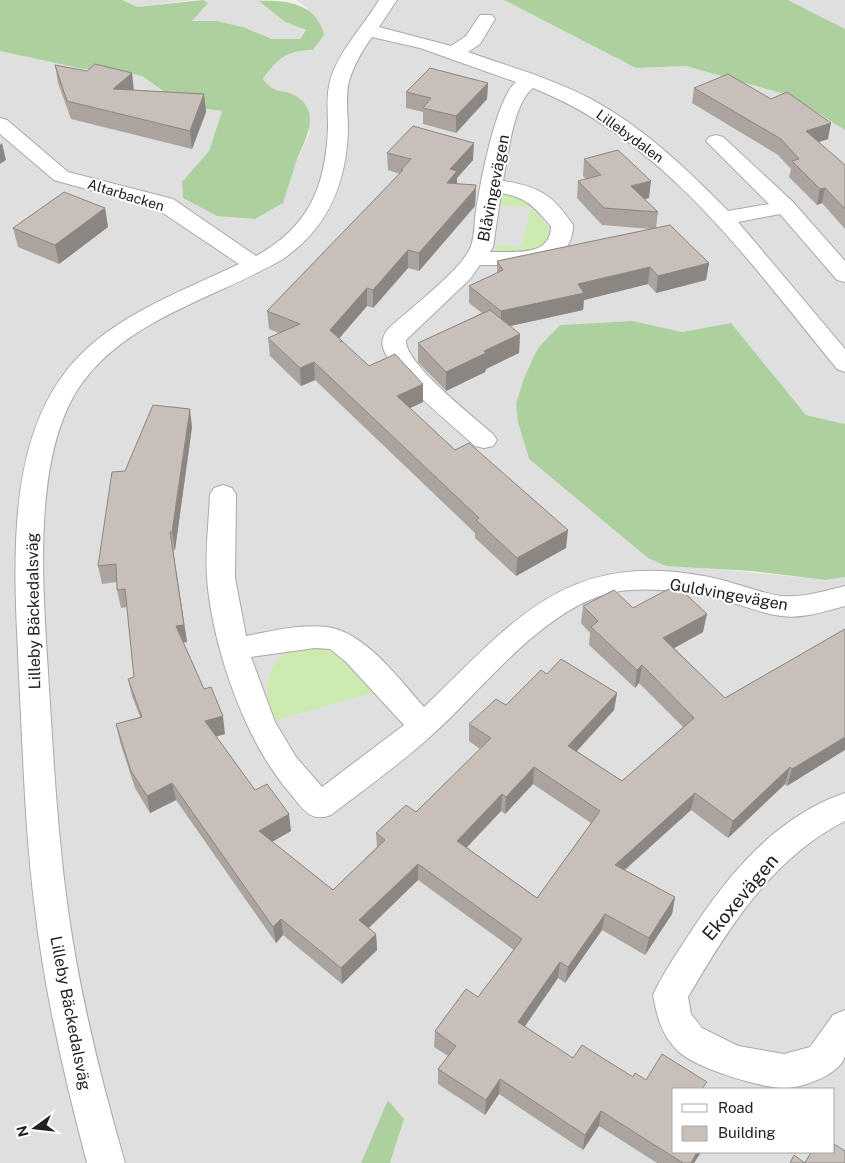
<svg xmlns="http://www.w3.org/2000/svg" width="845" height="1163" viewBox="0 0 845 1163" font-family="'Public Sans',sans-serif">
  <style>
    .residential { fill: #e0dfdf; fill-rule: evenodd }
    .grass { fill: #cdebb0 }
    .forest { fill: #add19e }
    .lines { fill: none; stroke-linecap: round; stroke-linejoin: round }
    .minor-casing { stroke: #a9a9a9; stroke-width: 2 }
    .minor { fill: #fff; fill-rule: evenodd }
    .wall { fill: #aba49e; fill-rule: evenodd }
    .shaded-wall { fill: #8b8681 }
    .building { fill: #c7bfb8; stroke: #8b8681; fill-rule: evenodd }
    .labels { text-anchor: middle; stroke-width: 4; stroke-linejoin: round; paint-order: stroke }
    .far-street-label { font-size: 14px; fill: #222; stroke: #fff }
    .street-label { font-size: 16px; fill: #222; stroke: #fff }
    .near-street-label { font-size: 19px; fill: #222; stroke: #fff }
  </style>
  <rect width="100%" height="100%" fill="#f2efe9"/>
  <path class="residential" d="M122 0H194L138 7Z
    M203 0H260L285 22 306 29 300 39H272L243 27 217 21H191L207 3Z
    M296 0H504L636 68 686 66 791 96 845 130V424L806 415 731 323 682 332 633 321 560 325 529 459 561 485 709 568 826 580 845 577V1163H390L404 1119 389 1101 361 1163H0V51L83 69H108L142 76 184 106 222 111 209 151 182 183 297 160 310 133 296 96 272 90 263 79 276 61 295 50H313L308 8ZM674 1089H834V1152H674Z
    M788 0H845V29L805 9Z"/>
  <path class="grass" d="M507 193 524 196 551 231V237C538 254 512 258 493 247L492 244 521 247 531 207 493 205 500 194Z
    M324 647C346 657 359 673 372 693L277 720C262 699 263 664 289 652 299 647 314 648 324 647Z"/>
  <path class="forest" d="M0 0H122L138 7 203 0 208 3 192 21H217L243 27 272 39H300L306 30 285 22 259 1C288 0 317 4 324 35L313 50C287 50 278 58 263 79 277 97 281 87 296 96 323 113 304 141 296 162 292 176 287 189 283 203L255 219 217 216 183 198 182 182 209 151 222 111 184 106 142 76 108 69H83L0 51Z
    M504 0H788L845 29V130L791 96 686 66 636 68Z
    M633 321 682 332 731 323 806 415 845 424V577L826 580 752 571 666 566 648 558 529 459 518 422 516 404 524 378 538 348 560 325Z
    M388 1100 404 1119 390 1163H361Z"/>
  <g class="lines">
    <g class="minor-casing">
      <path id="minor" d="M379 0H397L379 27 451 46 466 36 480 15H492L495 19 480 44 468 52C508 66 550 78 589 98 642 126 687 169 728 211L769 204 706 141 709 137 716 135 723 137 793 202 845 261V282L837 280 780 214 738 222 845 349V372L837 369C750 263 665 140 533 88 513 103 508 157 503 181 539 187 552 194 573 225 573 272 513 264 480 265L470 279 406 340C404 363 474 417 493 434L497 440 493 446 484 448 475 446C452 424 390 377 383 347 381 340 384 334 388 329 407 311 464 268 471 246 475 235 474 222 476 211 480 184 496 98 516 82L420 48 372 37C362 51 354 65 349 81 345 97 348 115 348 131 346 184 328 228 283 259 216 298 129 318 82 383 31 454 43 589 48 672 53 752 57 831 68 910 80 996 101 1080 125 1163H87C65 1079 45 995 35 909 25 831 23 753 19 675 15 582 4 458 61 378 102 319 177 294 239 264L157 209 54 180 0 134V118L7 120 68 172 173 199 256 256C309 227 326 186 328 127 328 112 326 96 330 81 339 50 363 27 379 0ZM501 193C528 198 533 206 551 226 551 258 513 251 490 252L493 247Z
        M223 485 232 488 236 494 235 578 246 636C272 631 300 624 327 627 365 632 399 679 424 707 515 620 565 551 704 576 730 580 755 592 781 596 803 598 824 591 845 586V606C825 611 803 619 782 616 762 614 743 605 723 600 693 592 661 588 630 590 553 594 485 688 432 735 400 764 365 789 331 815 309 823 303 808 289 792 245 741 212 646 207 578 205 551 209 521 210 494L214 488ZM315 648 330 649 346 662 404 725 322 787 296 757 275 722 251 657Z
        M845 793V821C772 858 728 928 688 997L691 1014 702 1028 738 1046 784 1054 810 1047 833 1015 845 1010C845 1024 845 1042 845 1056 840 1075 802 1088 784 1088 761 1088 692 1067 677 1050 661 1034 657 1016 653 995 662 975 674 958 686 939 725 878 774 817 845 793Z"/>
    </g>
    <use href="#minor" class="minor"/>
  </g>
  <path class="wall" d="M55 65 134 90 204 94 206 112 192 149 71 119 58 83Z
    M488 83 487 99 456 133 423 124V112L406 108V92Z
    M694 88 828 139 818 142 845 165V229L822 203 817 205 789 177 791 169 778 155 692 103Z
    M387 153 473 160 457 178V184L476 185 475 206 419 271 408 268 373 308 367 306 339 338 342 342 369 366 423 402 410 408 455 450 566 548 516 576 475 538V533L315 380 301 386 270 356 268 338 279 333 269 329 267 311 400 174 388 170Z
    M584 159 649 198 644 199 658 212 656 228 709 263 706 280 656 293 648 284 584 300 583 310 510 326 520 334 519 353 486 369 485 372 446 391 418 362V343L482 313 469 303V286L497 273V261L651 229 602 225 577 198 578 181 586 179 583 176Z
    M105 208 108 227 59 264 18 247 13 228Z
    M192 427 175 550H173L187 642 183 643 204 689 225 734 216 736 255 790 291 831 272 842 333 890 377 847 376 833 416 812 480 749 469 741V724L506 705 547 674 617 693 614 710 577 751 622 781 683 727 639 683 635 688 589 645 590 633 581 623 583 606 633 608 703 632 674 648 725 698 845 629 787 786 785 784 728 838 691 810 625 870 675 897 672 914 645 955 602 930 565 983 558 978 524 1027 674 1152H701L694 1163H657L599 1126 583 1150 499 1094 485 1115 438 1084V1069L448 1056 434 1047 435 1031 478 997 514 950 418 880 369 928 376 934 377 950 342 984 283 935 276 943 176 800 150 813 135 788 120 742 116 724 140 717 132 696 128 679 134 677 127 607 121 608 117 590V582L102 584 98 566 125 471ZM533 784 591 823 537 898 466 847 501 811 505 814Z"/>
  <path class="shaded-wall" d="M132 73 134 91 113 89Z
    M488 83 487 99 456 133V116Z
    M204 94 206 112 192 149 190 131Z
    M831 123 828 139 803 147 806 131Z
    M2 143 6 160 0 164V145Z
    M474 143 473 160 457 178V188L447 183 450 169Z
    M651 181 649 198 629 203 631 186Z
    M476 185 475 206 419 271V253Z
    M825 188 822 203 817 205 820 189Z
    M105 208 108 227 59 264 55 245Z
    M408 250V268L373 308V290Z
    M709 263 706 280 656 293 658 276Z
    M650 267 648 284 584 300 583 310 501 328V311L578 284Z
    M367 288V306L331 348 330 330Z
    M520 334 519 353 486 369 485 372 446 391V372L484 351Z
    M314 362 315 380 301 386 300 368Z
    M423 384V402L398 414 397 396Z
    M190 409 192 427 175 550 172 532Z
    M568 530 566 548 516 576 517 558Z
    M173 550 187 642 179 643 176 626Z
    M707 614 703 632 660 656 663 638Z
    M642 665 639 683 635 688 637 670Z
    M617 693 614 710 566 763 568 746Z
    M223 716 225 734 208 739 205 721Z
    M845 737V750L787 786 792 769Z
    M534 767 533 784 505 814 506 797Z
    M790 767 785 784 728 838 733 821Z
    M172 783 176 800 150 813 147 796Z
    M695 793 691 810 612 881 615 865Z
    M502 794 501 811 457 858V841Z
    M289 814 291 831 261 848 259 831Z
    M418 864V880L360 936 359 920Z
    M675 897 672 914 645 955 649 938Z
    M605 914 602 930 565 983 568 967Z
    M281 919 283 935 276 943 273 927Z
    M376 934 377 950 342 984 341 968Z
    M560 962 558 978 517 1038 518 1022Z
    M500 1079 499 1094 485 1115 486 1100Z
    M601 1111 599 1126 583 1150 585 1135Z
    M697 1152H701L694 1163H691Z"/>
  <path class="building" d="M95 64 132 73 113 89 204 94 190 131 67 101 55 65 87 71Z
    M430 68 488 83 456 116 423 108 431 98 406 92Z
    M728 74 771 99 787 92 831 123 806 131 845 165V209L825 188 820 189 792 161 799 159 781 139 694 88Z
    M413 126 474 143 450 169 457 171 447 183 476 185 475 189 419 253 408 250 373 290 367 288 330 330 342 341 340 342 342 341 369 366 395 354 423 384 397 396 455 450 469 443 568 530 517 558 476 520 479 518 314 362 300 368 268 338 300 324 267 311 403 170H401L411 159 387 153Z
    M618 150 651 181 631 186 658 212 604 208 578 181 601 175 584 159Z
    M64 192 105 208 55 245 13 228Z
    M670 225 709 263 658 276 650 267 578 284 584 293 501 311 469 286 503 270 497 261Z
    M490 310 520 334 484 351 486 353 446 372 418 343Z
    M153 405 190 409 172 532H170L184 625 176 626 204 689 211 687 223 716 205 721 255 790 267 784 289 814 259 831 333 890 385 840 376 833 406 805 416 812 491 738 469 724 496 699 506 705 541 670 547 674 561 659 617 693 568 746 622 781 694 718 642 665 637 670 591 627 598 621 583 606 614 590 633 608 676 585 707 614 663 638 725 698 845 629V737L792 769 790 767 733 821 695 793 615 865 675 897 649 938 605 914 568 967 560 962 518 1022 573 1058 582 1045 633 1077 635 1073 646 1080 662 1054 707 1082 702 1089H674V1152H697L691 1163H683L601 1111 585 1135 500 1079 486 1100 438 1069 456 1046 435 1031 466 989 478 997 522 939 418 864 359 920 376 934 341 968 281 919 273 927 172 783 147 796 131 771 116 724 142 717 128 679 134 677 125 589 117 590 116 564 98 566 112 472 125 471ZM534 767 600 811 537 898 457 841 502 794 506 797Z
    M834 1144 845 1151V1163H790L794 1155 805 1163 811 1152H834Z"/>
  <g class="labels">
    <g class="far-street-label">
      <text transform="translate(630 136) rotate(36)" y="5">Lillebydalen</text>
      <text transform="translate(126 195) rotate(17)" y="5">Altarbacken</text>
    </g>
    <g class="street-label">
      <text transform="translate(493 188) rotate(-79)" y="6">Blåvingevägen</text>
      <text transform="translate(729 594) rotate(10)" y="6">Guldvingevägen</text>
      <text transform="translate(33 611) rotate(-91)" y="6">Lilleby Bäckedalsväg</text>
      <text transform="translate(71 1013) rotate(79)" y="6">Lilleby Bäckedalsväg</text>
    </g>
    <g class="near-street-label">
      <text transform="translate(740 897) rotate(-50)" y="7">Ekoxevägen</text>
    </g>
  </g>
  <rect x="672" y="1088" width="162" height="65" fill="#ffffff" stroke="#a7a7a7"/>
  <rect x="682" y="1104" width="25" height="8" fill="#ffffff" stroke="#a7a7a7"/>
  <text x="718" y="1113" font-size="15" fill="#222222">Road</text>
  <rect x="682" y="1126" width="25" height="15" fill="#c7bfb8" stroke="#a7a7a7"/>
  <text x="718" y="1138" font-size="15" fill="#222222">Building</text>
  <g transform="translate(35 1128) rotate(255)" stroke="#ffffff" stroke-width="4" paint-order="stroke">
  <path d="M0-4L9 19L0 12L-9 19Z" fill="#222222"/>
  <text y="-8" font-size="14" font-weight="bold" text-anchor="middle" fill="#222222">N</text>
  </g>
</svg>
